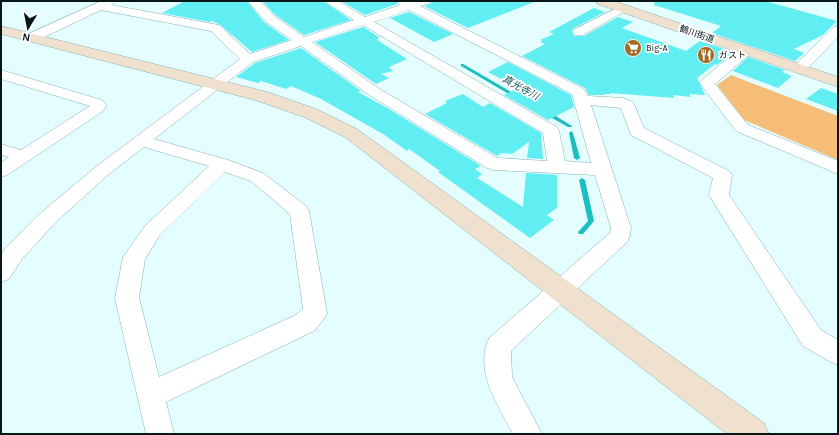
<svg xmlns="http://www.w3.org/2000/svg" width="839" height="435" viewBox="0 0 839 435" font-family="Karla,'Noto Sans JP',sans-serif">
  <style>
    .green { fill: #f6bd79 }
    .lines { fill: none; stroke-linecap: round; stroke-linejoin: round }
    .stream { fill: #1abec3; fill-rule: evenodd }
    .building { fill: #61eef3 }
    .street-casing { stroke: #88b0b1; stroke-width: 1 }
    .secondary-casing { stroke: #88b0b1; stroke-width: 1 }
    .street { fill: #fff; fill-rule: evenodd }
    .secondary { fill: #f0e1cf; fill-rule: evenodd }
    .labels { text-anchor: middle; stroke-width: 3.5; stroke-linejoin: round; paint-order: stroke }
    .far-street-label { font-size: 9px; fill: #071617; stroke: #fff }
    .far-poi-label { font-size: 9px; fill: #071617; stroke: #fff; text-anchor: start }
    .far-water-label { font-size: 10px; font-style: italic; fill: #0b4b4e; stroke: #fff }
  </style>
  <rect width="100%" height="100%" fill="#e4fdfe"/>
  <path class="green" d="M731 75 838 116V160L744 120 717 85Z"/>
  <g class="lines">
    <path class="stream" d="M461 64H463L518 96V97H514L461 66Z
      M545 112H549L572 126V127H568L545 114Z
      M571 131 573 133 580 158 577 160 574 158 569 133Z
      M582 178 585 180 594 221 583 234H579L578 232 588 221 579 180Z"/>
  </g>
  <path class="building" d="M185 1H247L264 22 289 40 252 52 219 24 212 21 210 22 162 13Z
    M262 1H323L351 20 304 35 274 14Z
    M341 1H398L397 4 365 15Z
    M432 1H534V2L468 28 424 6 430 4Z
    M655 1H765L837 21 823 35 794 49 804 53 795 61 712 33 721 26 654 5Z
    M594 8 605 12 574 28 572 31 574 36H584L618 17 633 22 622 28 686 51 700 41 733 52 717 65 715 64 697 78 705 95 689 94 691 97 673 95 674 98 610 93 611 94H604L605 95H589L585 88 522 56 545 44 540 42 543 41 540 40 554 34 549 32Z
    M409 12 453 34 434 42 390 18Z
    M363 27 379 37 377 40 407 59 389 67 393 71 381 74 389 78 376 84 315 42Z
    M301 48 361 91 358 92 389 109 481 166 475 169 482 174 477 178 523 207 526 173 557 175V208L547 215 554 220 530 238 438 172 440 171 409 149 407 151 383 134 321 99 291 86 286 89 261 81 258 83 236 77 255 63Z
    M748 57 785 70 782 72 792 76 778 88 733 71Z
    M508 62 571 95 574 107 548 120 504 95 518 88 488 72Z
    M821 88 838 94V111L806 99Z
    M463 94 483 107 490 103 541 133 543 159 527 158 529 142 512 154 502 153 497 156 425 114 447 103 445 101Z"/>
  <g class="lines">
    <g class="street-casing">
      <path id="street" d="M101 1H116L111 5 219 25 250 54 292 40 265 21 248 1H260L273 15 304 37 354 20 324 1H338L365 17 400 5 398 3 400 1H431L429 3 420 6 584 89 588 96 623 98 633 102 644 128 729 171 732 175 729 195 821 330 838 340V365L829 361 803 346 709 195 713 178 631 135 621 108 591 105 631 228 630 236 627 242 511 351 512 377 542 434H513C498 405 474 371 489 338L610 233 611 228 595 175 493 170 487 168 371 96 301 46 253 62 154 139 228 160 263 173 306 206 309 211 327 313 323 320 314 331 166 402 174 434H146L115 298 123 257 146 225 209 166 144 147 109 174 57 221 22 259 9 279 1 282V255L6 247 43 211 97 166 240 59 211 31 101 10 36 41H26L25 38 26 35ZM409 10 572 94 591 163 565 161 559 131 557 127 374 22ZM363 25 543 133 547 161 497 158 381 90 312 42ZM225 172 251 181 290 214 303 309 296 315 159 377 139 298 145 259 160 235Z
        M623 5 627 6 629 8 627 10 583 35H575L573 32 575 29Z
        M838 26V37L804 72 799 73 794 72 792 69 794 66 834 27Z
        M746 46 751 47 753 50 751 53 715 84 748 125 838 161V174L736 131 702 86 700 83 702 80 741 47Z
        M1 70 102 100 107 105 103 111 7 175 1 177V163L9 157 1 155V144L21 150 90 106 1 79Z"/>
    </g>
    <g class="secondary-casing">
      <path id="secondary" d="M596 1H614L838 77V87L598 4Z
        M1 26 267 92 316 109 357 129 764 423 769 434H727L345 137 304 117 255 100 1 34Z"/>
    </g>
    <use href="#street" class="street"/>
    <use href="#secondary" class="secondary"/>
  </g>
  <defs>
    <g id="supermarket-disc" transform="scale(0.9)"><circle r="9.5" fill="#a06c23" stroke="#fff"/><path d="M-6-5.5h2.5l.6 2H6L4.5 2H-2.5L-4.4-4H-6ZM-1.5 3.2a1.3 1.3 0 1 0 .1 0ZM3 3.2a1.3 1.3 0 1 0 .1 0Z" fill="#fff"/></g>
    <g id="restaurant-disc" transform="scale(0.9)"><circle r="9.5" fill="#a06c23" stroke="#fff"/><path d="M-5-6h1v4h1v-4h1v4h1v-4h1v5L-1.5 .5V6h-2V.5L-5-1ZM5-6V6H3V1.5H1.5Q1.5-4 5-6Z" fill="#fff"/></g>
  </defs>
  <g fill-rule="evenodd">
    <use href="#supermarket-disc" x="633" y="48"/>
    <use href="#restaurant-disc" x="706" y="55"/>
  </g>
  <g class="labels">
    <g class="far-street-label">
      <text transform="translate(697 34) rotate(19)" y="3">鶴川街道</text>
    </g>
    <g class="far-poi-label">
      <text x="646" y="51">Big-A</text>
      <text x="719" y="58">ガスト</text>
    </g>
    <g class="far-water-label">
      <text transform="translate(521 87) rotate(29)" y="4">真光寺川</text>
    </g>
  </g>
  <rect width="839" height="435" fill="none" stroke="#071617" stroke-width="4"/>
  <g transform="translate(28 28) rotate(190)" stroke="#ffffff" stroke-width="3" paint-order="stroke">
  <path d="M0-3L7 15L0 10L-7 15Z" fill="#071617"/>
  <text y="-6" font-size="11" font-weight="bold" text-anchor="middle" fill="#071617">N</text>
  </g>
</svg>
